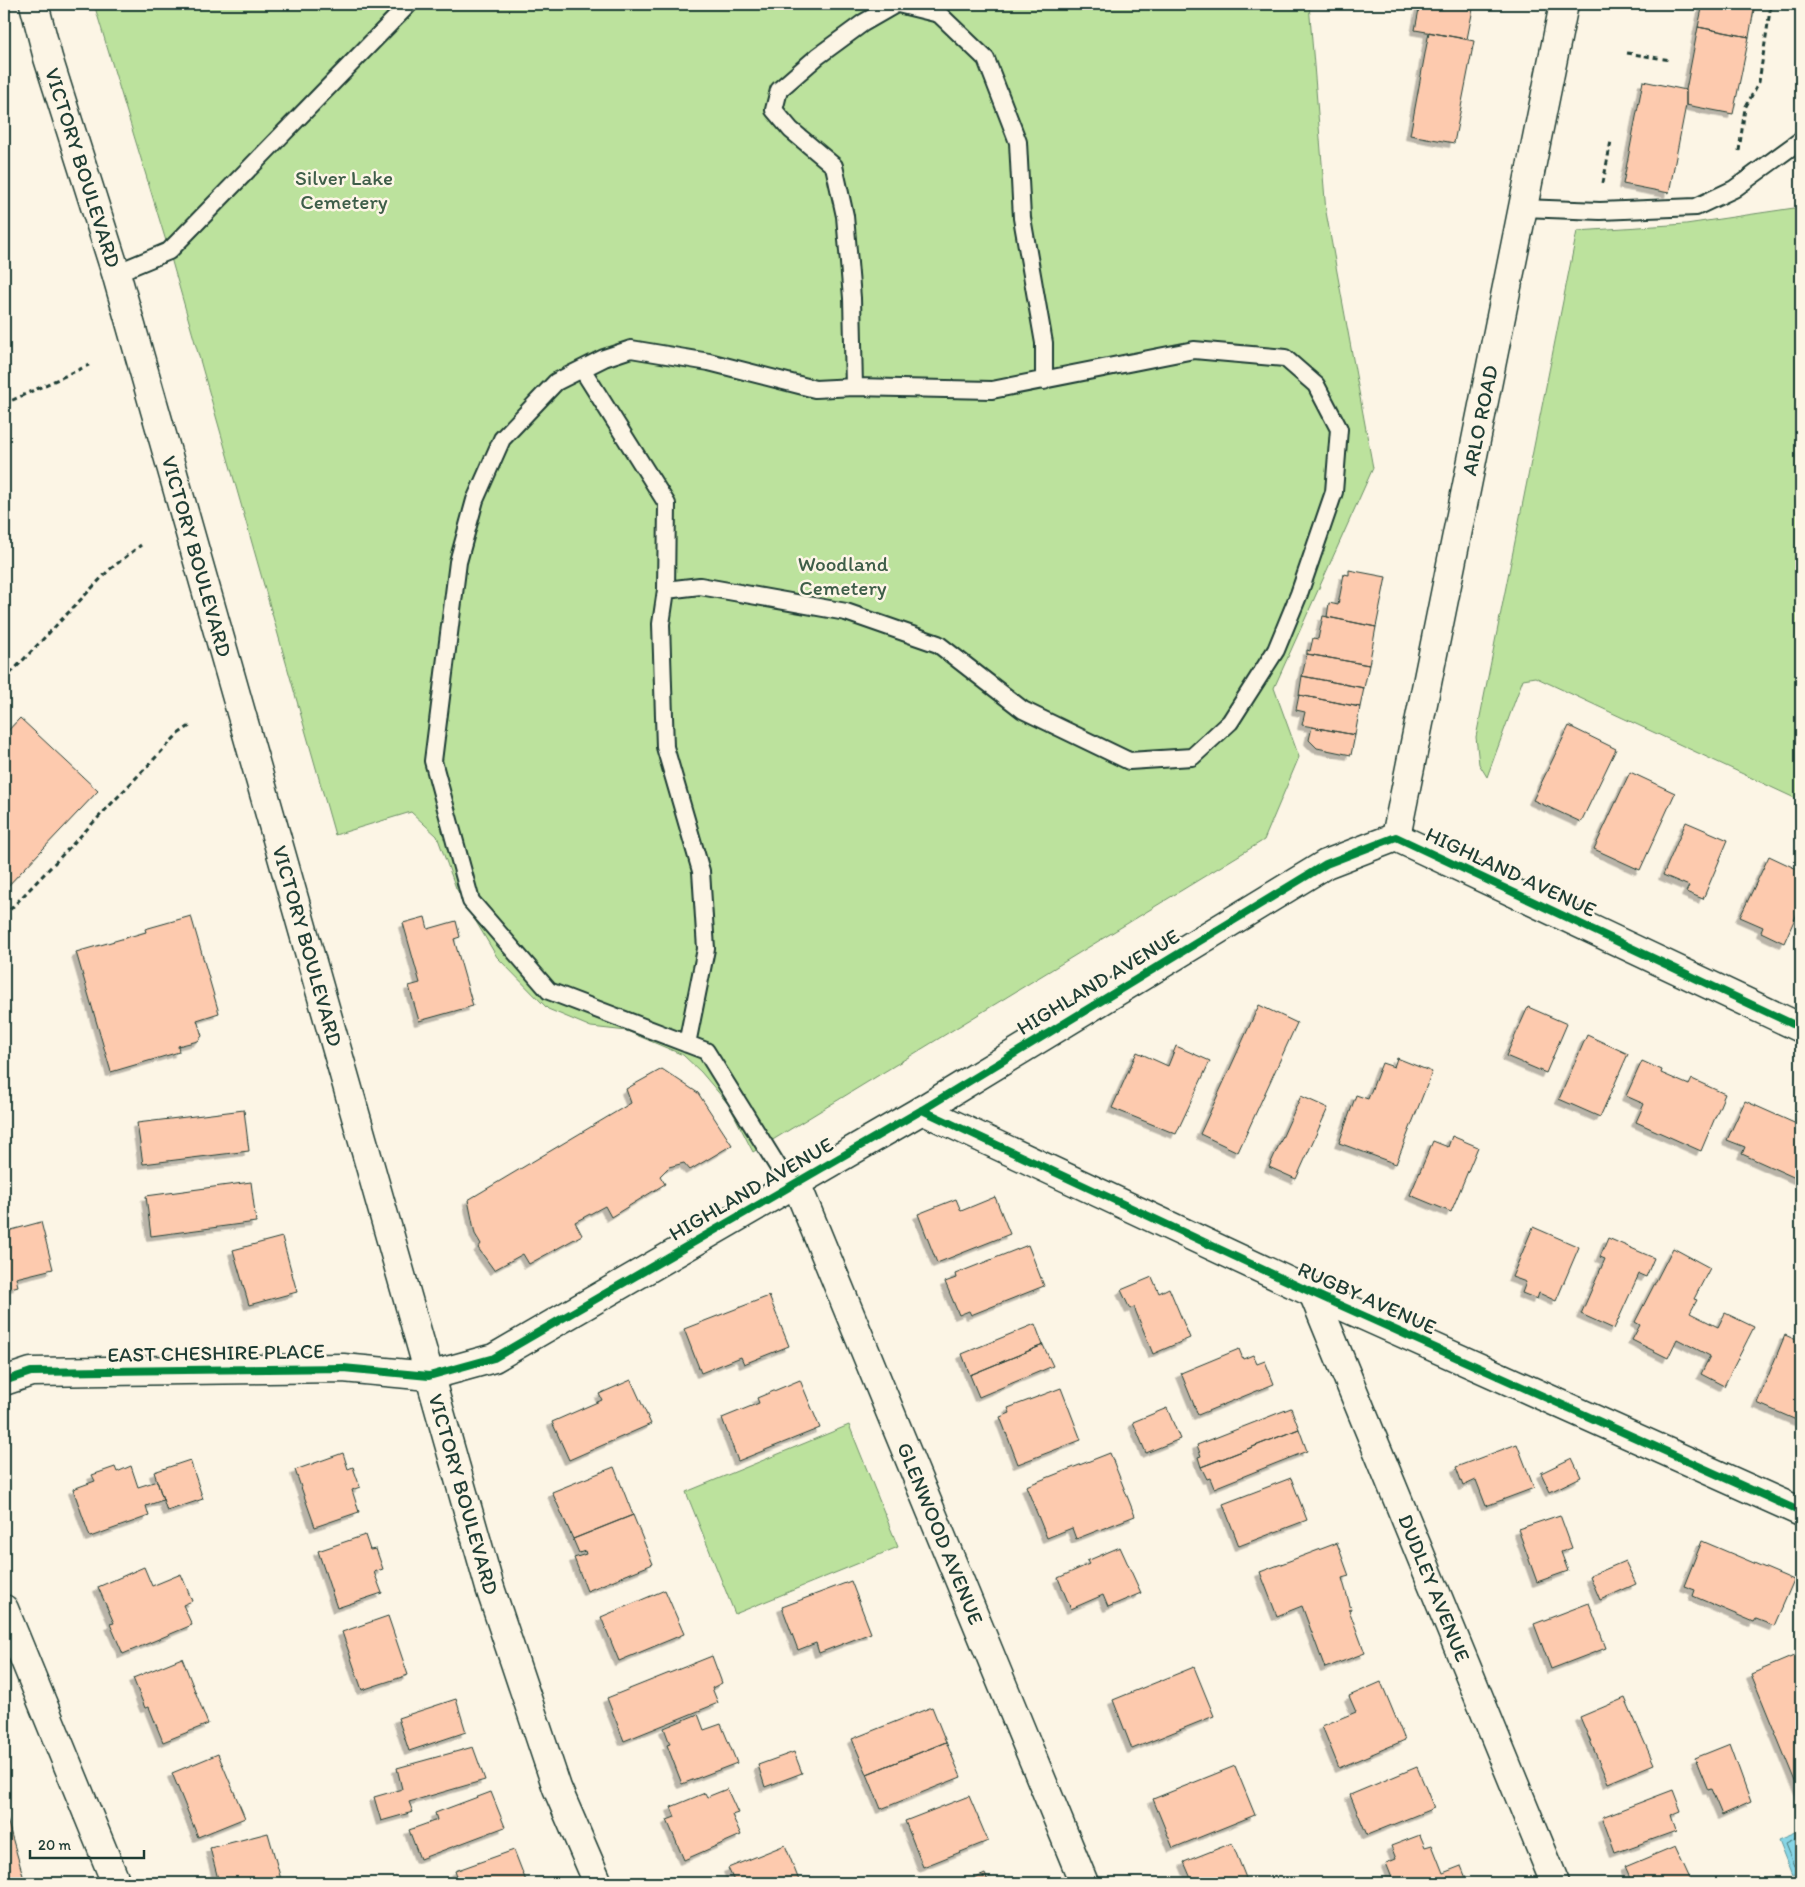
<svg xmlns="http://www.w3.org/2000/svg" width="1805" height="1887" viewBox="0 0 1805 1887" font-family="Itim,sans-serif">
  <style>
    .green { fill: #bce29d; stroke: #6e9068 }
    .water { fill: #87d5e5; stroke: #5d989e }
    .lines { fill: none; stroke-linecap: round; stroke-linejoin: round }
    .shore { stroke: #497a7b; stroke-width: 1 }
    .building { fill: #fdcaae; stroke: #1f3d34; filter: url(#shadow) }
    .lane-casing { stroke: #1f3d34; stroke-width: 20 }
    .street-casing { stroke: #1f3d34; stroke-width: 31 }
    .secondary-casing { stroke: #1f3d34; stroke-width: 31 }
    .path { stroke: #1f3d34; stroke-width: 3; stroke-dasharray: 5 4; stroke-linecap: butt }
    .lane { stroke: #fcf5e5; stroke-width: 16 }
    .street { stroke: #fcf5e5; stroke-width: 28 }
    .secondary { stroke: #fcf5e5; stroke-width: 28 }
    .cycleway-casing { stroke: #fcf5e5; stroke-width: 11 }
    .cycleway { stroke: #00873e; stroke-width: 8 }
    .labels { text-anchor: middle; stroke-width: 5; stroke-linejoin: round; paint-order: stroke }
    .street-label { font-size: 21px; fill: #1f3d34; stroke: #fcf5e5 }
    .park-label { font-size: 21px; fill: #3e5e49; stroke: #fcf5e5 }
  </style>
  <defs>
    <filter id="shadow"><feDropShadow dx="-4.5" dy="4.5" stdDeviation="0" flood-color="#0004"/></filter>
  </defs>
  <rect width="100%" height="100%" fill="#fcf5e5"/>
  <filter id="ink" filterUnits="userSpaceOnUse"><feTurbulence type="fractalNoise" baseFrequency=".02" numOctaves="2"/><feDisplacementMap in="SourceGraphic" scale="10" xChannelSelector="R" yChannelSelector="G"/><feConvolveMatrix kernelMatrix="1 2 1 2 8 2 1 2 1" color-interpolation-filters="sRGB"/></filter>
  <g filter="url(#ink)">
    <path class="green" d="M94 4H1309L1326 212 1373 468 1274 688 1299 757 1264 840 753 1152 729 1105 701 1072 683 1055 627 1031 591 1027 548 1009 497 957 456 888 437 836 411 812 335 835 169 251Z
      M1801 207V801L1535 677 1523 679 1487 777 1479 764 1476 737 1577 231 1686 224Z
      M849 1425 898 1547 735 1614 686 1492Z"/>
    <path class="water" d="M1800 1831 1801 1871 1792 1875 1778 1840Z"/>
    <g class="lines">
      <path class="shore" d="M1801 1836 1785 1844 1794 1866 1801 1867"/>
    </g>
    <path class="building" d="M1420 4H1474L1467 39 1415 30Z
      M1703 4H1755L1749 37 1698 27Z
      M1698 27 1749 37 1733 114 1686 105V90Z
      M1429 32 1474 41 1454 143 1410 135Z
      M1643 81 1686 90V105L1669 193 1623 184Z
      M1349 570 1386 577 1376 627 1327 617 1329 603 1338 605 1344 574 1349 575Z
      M1323 616 1376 627 1369 665 1307 654V650L1310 651 1313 638 1318 639Z
      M1307 654 1369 665 1364 688 1302 676Z
      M1302 676 1364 688 1360 707 1299 695Z
      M1299 695 1360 707 1355 735 1302 725 1305 712 1296 710Z
      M20 718 98 791 4 890V735Z
      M1569 726 1616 749 1581 822 1533 800Z
      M1312 727 1355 735 1351 755 1317 748 1309 740Z
      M1630 772 1675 793 1640 870 1594 849Z
      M1686 822 1728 840 1703 899 1686 892 1689 886 1663 875Z
      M1769 856 1801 871V905L1784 943 1761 932 1763 927 1740 917Z
      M191 916 219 1013 197 1020 202 1036 198 1041 178 1046 179 1052 111 1072 76 952 146 932 145 929Z
      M425 917 428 929 456 921 460 937 454 939 473 1006 419 1021 409 986 420 983 403 923Z
      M1259 1005 1297 1023 1238 1152 1200 1134Z
      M1528 1007 1567 1024 1546 1073 1506 1056Z
      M1587 1035 1628 1054 1600 1117 1559 1099Z
      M1176 1046 1210 1061 1176 1134 1112 1108 1137 1052 1168 1066Z
      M1397 1058 1432 1072 1396 1164 1339 1143 1356 1095 1368 1099 1382 1063 1394 1067Z
      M1642 1061 1662 1070 1661 1073 1689 1085 1692 1079 1725 1094 1701 1151 1636 1122 1644 1104 1626 1096Z
      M662 1069 698 1093 732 1145 690 1170 684 1163 669 1167 660 1176 665 1184 611 1217 605 1206 575 1222 582 1235 529 1264 523 1254 494 1270 478 1248 481 1244 475 1234 468 1200 631 1103 626 1089Z
      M1301 1096 1328 1108 1296 1179 1269 1167Z
      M1745 1101 1801 1126 1800 1180 1742 1154 1745 1147 1727 1140Z
      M244 1110 249 1151 143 1164 137 1123Z
      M1452 1136 1478 1147 1451 1212 1410 1195 1433 1141 1448 1147Z
      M251 1182 256 1222 151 1236 146 1196Z
      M995 1197 1010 1234 937 1263 918 1214 956 1199 961 1211Z
      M41 1222 53 1269 16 1278 18 1286 4 1290V1232Z
      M1533 1227 1579 1247 1556 1301 1539 1293 1537 1299 1522 1293 1526 1282 1512 1277Z
      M282 1237 297 1292 249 1305 233 1250Z
      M1608 1238 1654 1258 1646 1277 1639 1274 1614 1329 1581 1314 1605 1259 1600 1257Z
      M1028 1245 1044 1286 971 1315 969 1311 959 1315 945 1282 956 1278 955 1274Z
      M1673 1248 1710 1268 1694 1299 1697 1300 1690 1313 1718 1327 1725 1313 1754 1327 1724 1386 1701 1374 1710 1356 1677 1339 1668 1358 1632 1340 1640 1325 1635 1322Z
      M1152 1277 1159 1293 1169 1288 1190 1338 1153 1354 1134 1307 1130 1309 1121 1290Z
      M769 1296 789 1346 744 1364 741 1357 701 1373 684 1329Z
      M1035 1324 1043 1345 970 1375 962 1354Z
      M1785 1335 1801 1342V1422L1757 1403Z
      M1043 1345 1053 1366 979 1397 970 1375Z
      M1239 1349 1243 1359 1253 1355 1257 1364 1265 1361 1274 1384 1198 1415 1181 1373Z
      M631 1380 651 1424 569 1460 552 1422 602 1400 599 1394Z
      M800 1380 820 1428 738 1461 722 1418 759 1403 757 1398Z
      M1061 1388 1081 1440 1018 1464 1000 1417 1010 1413 1008 1408Z
      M1167 1408 1180 1439 1146 1453 1133 1422Z
      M1291 1408 1299 1429 1201 1467 1198 1457 1201 1456 1197 1445Z
      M1299 1429 1307 1451 1214 1488 1210 1478 1207 1479 1201 1467Z
      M1517 1444 1534 1488 1486 1506 1476 1480 1463 1486 1456 1467Z
      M343 1453 348 1469 353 1467 360 1487 352 1490 359 1512 315 1527 295 1470Z
      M1110 1453 1135 1516 1076 1539 1072 1528 1047 1538 1026 1486Z
      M1572 1458 1581 1477 1550 1492 1541 1473Z
      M190 1460 203 1499 167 1511 154 1472Z
      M131 1466 138 1487 157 1481 163 1500 146 1506 149 1516 90 1537 73 1489 95 1481 92 1475 115 1467 117 1472Z
      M614 1467 633 1515 573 1539 552 1492Z
      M1291 1478 1307 1520 1239 1546 1223 1504Z
      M633 1515 653 1564 587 1591 574 1558 586 1554 585 1551 579 1553 573 1539Z
      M1560 1515 1572 1548 1561 1552 1568 1571 1537 1582 1518 1529Z
      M365 1535 370 1550 376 1549 383 1569 374 1572 382 1593 337 1608 318 1551Z
      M1702 1541 1794 1580 1774 1626 1756 1619 1754 1622 1693 1596 1695 1590 1684 1586Z
      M1337 1543 1349 1576 1342 1578 1351 1609 1349 1610 1365 1653 1325 1668 1302 1606 1277 1616 1260 1572Z
      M1120 1547 1141 1593 1108 1607 1103 1595 1071 1609 1058 1578 1089 1564 1087 1561Z
      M1625 1561 1636 1584 1600 1600 1590 1576Z
      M144 1567 152 1586 181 1574 192 1601 183 1605 192 1625 123 1654 110 1624 114 1623 98 1587Z
      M851 1581 871 1633 819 1653 816 1643 798 1650 782 1607Z
      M665 1590 684 1634 619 1661 601 1617Z
      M1589 1603 1606 1648 1551 1669 1534 1624Z
      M388 1616 408 1675 362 1690 342 1632Z
      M1801 1653V1796L1751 1674Z
      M712 1656 722 1683 712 1688 718 1703 624 1741 607 1698Z
      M182 1658 208 1724 163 1742 149 1707 145 1708 133 1678Z
      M1194 1667 1214 1716 1132 1749 1113 1700Z
      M1381 1682 1405 1740 1339 1768 1322 1726 1356 1712 1349 1696Z
      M1625 1698 1654 1764 1608 1783 1580 1717Z
      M456 1699 466 1732 409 1751 398 1718Z
      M932 1707 946 1742 867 1774 852 1739Z
      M698 1714 704 1730 721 1724 737 1763 682 1784 667 1745 670 1744 664 1728Z
      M946 1742 961 1777 881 1809 867 1774Z
      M1730 1744 1751 1802 1722 1815 1711 1789 1708 1790 1695 1758Z
      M473 1747 485 1780 409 1802 413 1812 381 1821 374 1797 402 1789 397 1768Z
      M794 1752 802 1773 765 1787 758 1765Z
      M218 1754 245 1818 198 1837 172 1773Z
      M1235 1766 1255 1815 1173 1848 1153 1799Z
      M1417 1767 1434 1808 1367 1835 1350 1795Z
      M727 1789 738 1813 732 1815 741 1835 684 1860 667 1820 675 1817 671 1807 705 1793 707 1797Z
      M1673 1790 1681 1811 1671 1815 1676 1831 1615 1853 1602 1817Z
      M491 1792 505 1827 420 1859 409 1830 437 1820 435 1813Z
      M969 1796 988 1841 923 1867 905 1821Z
      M6 1816 24 1879 9 1883H4V1817Z
      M268 1833 282 1883H225L224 1878 218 1879 210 1848Z
      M1420 1835 1425 1847 1432 1845 1443 1873 1461 1866 1468 1883H1394L1386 1863 1396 1859 1391 1846Z
      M1232 1843 1248 1883H1193L1184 1862Z
      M785 1845 800 1883H735L728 1868Z
      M1675 1846 1692 1883H1632L1625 1867Z
      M514 1850 526 1881 524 1883H459L455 1871Z
      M985 1874 989 1883H964Z"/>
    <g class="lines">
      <g class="lane-casing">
        <path id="lane" d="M898 4 939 14 986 59 1018 142 1022 218 1044 343V381
          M1523 208 1600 211 1696 207 1734 189 1801 140
          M116 273 169 251 409 4
          M582 369 667 504 666 590 661 624 665 747 701 871 706 949 687 1044
          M854 387 852 298 845 216 834 166 791 130 774 110 779 90 818 56 863 23 896 4
          M666 590 700 586 846 612 938 644 1023 710 1129 761 1192 757 1230 722 1276 650 1299 594 1334 492 1339 429 1316 385 1285 358 1194 350 992 390 854 387 815 389 709 362 631 349 604 358 556 382 502 439 475 500 458 562 433 761 471 901 549 991 706 1051 790 1186"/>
      </g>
      <g class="street-casing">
        <g id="street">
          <path id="s1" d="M1396 837 1564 4"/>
          <path d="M922 1110 1313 1293 1801 1512"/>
          <path id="s2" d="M796 1183 1084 1883"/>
          <path id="s3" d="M1313 1293 1555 1883"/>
          <path d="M4 1381 31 1372 343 1368 429 1376 494 1358 922 1110 1326 864 1396 837 1801 1028"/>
          <path d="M4 1609 116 1883"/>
        </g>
      </g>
      <g class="secondary-casing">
        <g id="secondary">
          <path id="s4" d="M34 4 48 58 116 273 490 1588 557 1788 598 1883"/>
        </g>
      </g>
      <path class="path" d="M1627 53 1670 60
        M1739 151 1745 108 1759 82 1771 4
        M1603 183 1611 141
        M4 404 89 365
        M4 680 109 570 141 545
        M4 916 178 734 191 725"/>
      <use href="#lane" class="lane"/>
      <use href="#street" class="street"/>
      <use href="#secondary" class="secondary"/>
      <g class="cycleway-casing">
        <path id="cycleway" d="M922 1110 1313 1293 1801 1512
          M4 1381 31 1372 343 1368 429 1376 494 1358 922 1110 1326 864 1396 837 1801 1028"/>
      </g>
      <use href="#cycleway" class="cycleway"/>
    </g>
  </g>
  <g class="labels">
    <g class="street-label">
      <text dy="7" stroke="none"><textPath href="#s4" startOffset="171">VICTORY BOULEVARD</textPath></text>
      <text dy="7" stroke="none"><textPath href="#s1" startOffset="425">ARLO ROAD</textPath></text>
      <text dy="7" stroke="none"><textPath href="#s4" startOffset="576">VICTORY BOULEVARD</textPath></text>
      <text transform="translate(1511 872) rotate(25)" y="7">HIGHLAND AVENUE</text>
      <text dy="7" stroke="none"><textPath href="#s4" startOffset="981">VICTORY BOULEVARD</textPath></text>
      <text transform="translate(1098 982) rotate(-31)" y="7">HIGHLAND AVENUE</text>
      <text transform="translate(751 1189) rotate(-30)" y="7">HIGHLAND AVENUE</text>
      <text transform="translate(1367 1298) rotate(24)" y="7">RUGBY AVENUE</text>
      <text transform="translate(216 1353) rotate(-1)" y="7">EAST CHESHIRE PLACE</text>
      <text dy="7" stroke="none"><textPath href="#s4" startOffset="1551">VICTORY BOULEVARD</textPath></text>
      <text dy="7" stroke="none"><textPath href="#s2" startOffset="379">GLENWOOD AVENUE</textPath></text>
      <text dy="7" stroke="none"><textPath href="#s3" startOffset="319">DUDLEY AVENUE</textPath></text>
    </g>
    <g class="park-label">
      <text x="344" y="185">Silver Lake<tspan x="344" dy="24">Cemetery</tspan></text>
      <text x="843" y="571">Woodland<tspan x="843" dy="24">Cemetery</tspan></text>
    </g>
  </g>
  <rect width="1805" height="1887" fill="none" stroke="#fcf5e5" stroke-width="20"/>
  <rect x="10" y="10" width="1785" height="1867" fill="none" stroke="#1f3d34" stroke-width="2" filter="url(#ink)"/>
  <path d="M30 1850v8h114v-8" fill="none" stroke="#1f3d34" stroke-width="2.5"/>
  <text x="38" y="1850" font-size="15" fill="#1f3d34" stroke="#fcf5e5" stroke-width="4" paint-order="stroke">20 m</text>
</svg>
